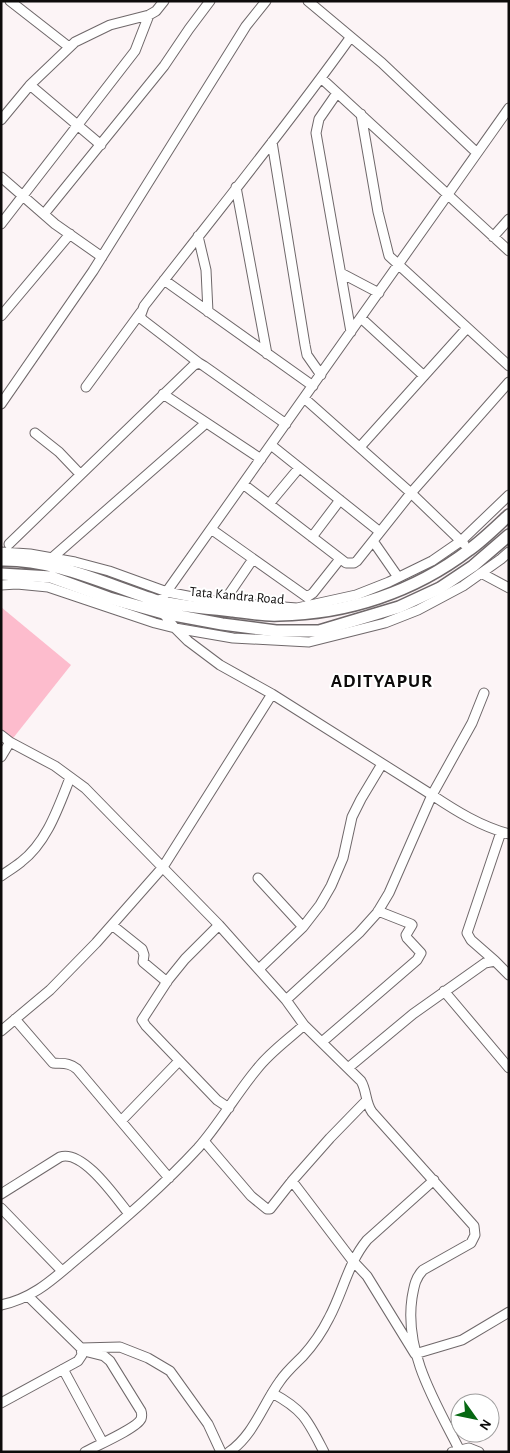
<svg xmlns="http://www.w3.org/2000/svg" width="510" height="1453" viewBox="0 0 510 1453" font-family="'Alegreya Sans',sans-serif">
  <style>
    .grass { fill: #fdbccd }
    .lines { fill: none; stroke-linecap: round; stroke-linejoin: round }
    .minor-casing { stroke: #6f686a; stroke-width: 11 }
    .major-casing { stroke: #6f686a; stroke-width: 14 }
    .minor { stroke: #fff; stroke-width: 9 }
    .major { stroke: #fff; stroke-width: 11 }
    .labels { text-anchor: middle; stroke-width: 4; stroke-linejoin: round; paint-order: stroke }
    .street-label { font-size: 14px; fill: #0d0b0b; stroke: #fff }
    .district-label { font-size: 19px; font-weight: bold; letter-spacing: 1px; fill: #0d0b0b; stroke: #fff }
  </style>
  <rect width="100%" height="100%" fill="#fcf4f6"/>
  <path class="grass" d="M1 607 71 665 10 742 1 735Z"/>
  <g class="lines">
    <g class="minor-casing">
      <path id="minor" d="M10 1 69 47
        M308 1 382 63 477 153
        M321 78 509 251
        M30 85 101 145
        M337 93 319 119 316 133 351 332
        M361 114 378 212 389 256 509 366
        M1 120 30 85 75 42 110 25 149 15 156 11 164 1
        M272 142 305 345 307 355 321 375
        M1 177 55 224 102 257
        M236 187 267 354
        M44 214 164 66 189 29 210 1
        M1 224 135 51 149 15
        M198 236 206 270 208 312
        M493 237 509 219
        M341 273 379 293
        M164 280 313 386
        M1 316 70 234
        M361 318 424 376
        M199 363 143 320 140 317 144 306C213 217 285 129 350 38
        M86 387 141 312
        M163 394 261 459
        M1 404 93 271 246 26 266 1
        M35 433 59 452 80 474
        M271 445 380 532
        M360 447 467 328
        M243 484 346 563H354L357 561 411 493 304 398
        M269 504 299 468
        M211 529 307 597 313 593 340 559
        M312 537 340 500
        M373 541 398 577
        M9 544 194 365 199 363 204 366 286 424
        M464 544 411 493 509 382
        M1 552 30 554 75 562 109 571 167 592 218 602 297 608 356 595 389 582 432 561 461 541 509 495
        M53 557 206 423
        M481 573 509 588
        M1 585 17 584 48 587 155 623 175 628 233 638 309 642 385 623 418 610 463 586 501 559 509 552
        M223 603 253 559
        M484 693 472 723 432 795 272 694 220 665 188 641 175 628 163 613 160 601 509 108
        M1 735 10 742 55 766 85 788 219 925 286 1000
        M1 757 10 742
        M1 876C8 871 15 867 21 862 47 842 58 808 70 778
        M258 878 303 927
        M112 925 142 949 144 955 143 962 167 982
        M219 925 185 959 168 980 142 1020 146 1026 217 1100 229 1108
        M495 961 471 940 467 933 501 832
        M259 969 303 927 320 905 331 886 343 858 352 817 361 799 382 764
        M444 991 509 1068
        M15 1019 53 1063C62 1064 69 1062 77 1069L169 1178
        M304 1025 361 1081C367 1091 365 1102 372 1112L474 1226 475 1235 471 1243 423 1270C415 1278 414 1287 412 1298 404 1352 435 1402 459 1449
        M1 1031 50 990 96 943 163 867 272 694
        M322 1042 417 960 421 953 407 938 406 935 412 925 411 924 378 911
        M348 1068 413 1014 485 963 495 961 509 975
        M121 1121 179 1061
        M204 1141 251 1196 267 1209H270L292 1181 330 1138 366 1101
        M292 1181 352 1260 367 1276 415 1354 462 1340 509 1312
        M1 1194 60 1157C83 1149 116 1198 129 1214
        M1 1208 62 1271
        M1 1305C36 1298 57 1275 84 1253 123 1220 163 1186 198 1148 220 1123 236 1094 257 1069 270 1052 289 1039 304 1025L286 1000 359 933 377 913 389 893 432 795C456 811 480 826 509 834
        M81 1348 120 1347 148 1358 170 1371 208 1424 221 1452
        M63 1369 103 1443
        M272 1393C304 1410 308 1421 324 1452
        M1 1403 78 1361 82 1355 81 1348 29 1297
        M85 1452C96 1446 137 1428 141 1419 142 1416 142 1414 141 1411L110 1361 104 1356 88 1352
        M229 1452C254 1435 263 1404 280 1381 286 1372 295 1364 303 1356 313 1345 322 1332 329 1318 343 1292 348 1263 367 1240L434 1180
        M452 1452 469 1448 479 1452"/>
    </g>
    <g class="major-casing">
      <path id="major" d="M1 560C56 559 107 585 158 601 179 606 212 609 233 611 248 613 264 616 279 615 347 614 414 592 469 550 483 540 496 527 509 515
        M1 574 51 577 109 598 163 613 222 624 276 631H319L399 607 440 588 473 566 509 535"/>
    </g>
    <use href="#minor" class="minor"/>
    <use href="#major" class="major"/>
  </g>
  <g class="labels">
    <g class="street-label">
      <text transform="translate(237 595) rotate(5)" y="5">Tata Kandra Road</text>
    </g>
    <g class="district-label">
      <text x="382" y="687">ADITYAPUR</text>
    </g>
  </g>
  <rect width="510" height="1453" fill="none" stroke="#0d0b0b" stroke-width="5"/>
  <g transform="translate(475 1418) rotate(123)"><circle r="24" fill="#ffffff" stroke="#9e9d9d"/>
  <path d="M0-4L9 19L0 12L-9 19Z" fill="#066812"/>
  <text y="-8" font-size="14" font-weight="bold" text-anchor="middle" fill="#0d0b0b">N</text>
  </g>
</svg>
